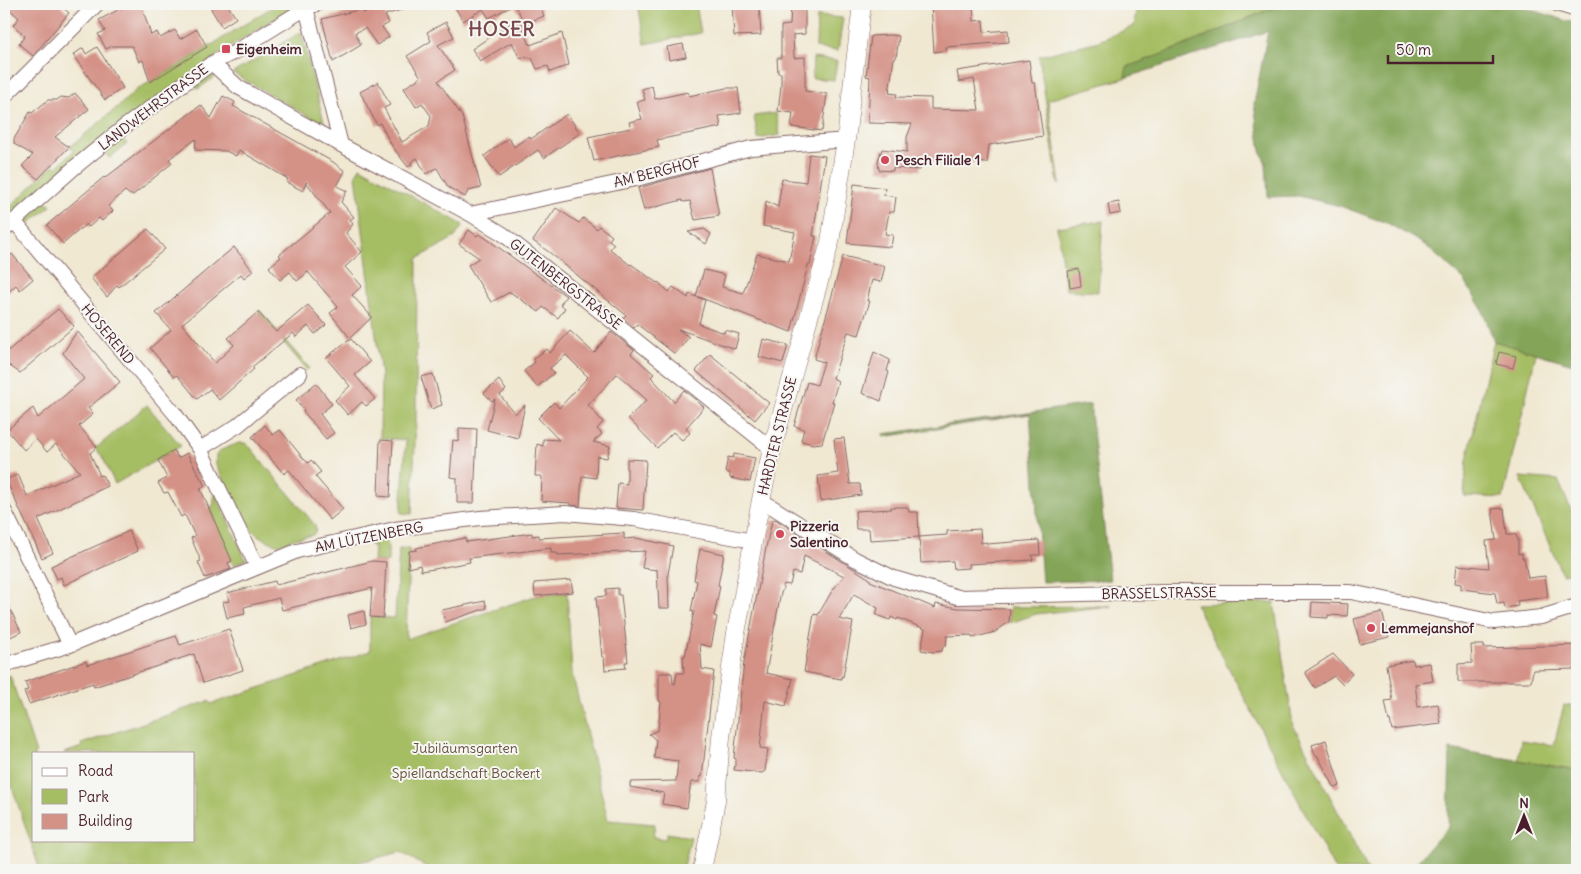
<svg xmlns="http://www.w3.org/2000/svg" width="1581" height="874" viewBox="0 0 1581 874" font-family="Delius,sans-serif">
  <style>
    .green { fill: #a6be63; stroke: #786e47 }
    .forest { fill: #84a559; stroke: #676242 }
    .building { fill: #d49186 }
    .lines { fill: none; stroke-linecap: round; stroke-linejoin: round }
    .minor-casing { stroke: #846565; stroke-width: 16 }
    .major-casing { stroke: #846565; stroke-width: 19 }
    .minor { stroke: #fff; stroke-width: 14 }
    .major { stroke: #fff; stroke-width: 18 }
    .poi-dot { fill: #d1495b; stroke: #f6f6f2; stroke-width: 2 }
    .labels { text-anchor: middle; stroke-width: 4; stroke-linejoin: round; paint-order: stroke }
    .poi-label { font-size: 14px; font-weight: bold; fill: #4a1f2b; stroke: #f6f6f2; text-anchor: start }
    .street-label { font-size: 14px; fill: #4a1f2b; stroke: #f6f6f2 }
    .park-label { font-size: 14px; fill: #664f3c; stroke: #f6f6f2 }
    .district-label { font-size: 19px; font-weight: bold; letter-spacing: 1px; fill: #7a474b; stroke: #f6f6f2 }
  </style>
  <rect width="100%" height="100%" fill="#f6f6f2"/>
  <filter id="ink" filterUnits="userSpaceOnUse"><feTurbulence type="fractalNoise" baseFrequency=".02" numOctaves="2"/><feDisplacementMap in="SourceGraphic" scale="10" xChannelSelector="R" yChannelSelector="G"/><feConvolveMatrix kernelMatrix="1 2 1 2 8 2 1 2 1" color-interpolation-filters="sRGB"/></filter>
  <filter id="wash" filterUnits="userSpaceOnUse"><feTurbulence type="fractalNoise" baseFrequency=".0096" numOctaves="4" result="noise"/><feDisplacementMap in="SourceGraphic" scale="20" xChannelSelector="R" yChannelSelector="G"/><feGaussianBlur stdDeviation="1.12" result="paint"/><feColorMatrix in="noise" values="0 0 0 0 0 0 0 0 0 0 0 0 0 0 0 0 0 1.4 0 .05"/><feComposite in="paint" operator="in"/></filter>
  <g filter="url(#wash)">
    <rect width="100%" height="100%" fill="#f0e8d1"/>
    <path class="green" d="M277 4 281 8 288 4H298L222 52 4 223V213L53 165 56 167 74 151 70 147 120 105 136 90 178 66Z
      M638 4H696L701 33 645 44Z
      M1137 4H1276L1275 7 1176 49 1127 67 1125 78 1048 100 1060 184H1058L1039 56 1099 41 1134 26Z
      M817 16 843 18 838 51 816 48Z
      M301 32 325 126 233 73Z
      M813 58 837 61 834 80 812 78Z
      M209 72H213L217 75 198 89 193 81Z
      M776 113 780 135 758 139 754 116Z
      M121 136 127 144 109 158 103 150Z
      M360 167 463 225 455 237 417 259 416 421 412 514 401 513 406 440 380 438 381 376 356 175Z
      M45 200 51 206 24 227 21 220Z
      M1103 221 1098 292 1066 290 1057 227Z
      M260 311 309 368 307 370 258 312Z
      M1494 341 1536 353 1503 498 1464 496 1467 460Z
      M147 405 181 446 115 484 102 456 95 449Z
      M239 443H245L250 447 315 525 316 530 313 535 294 539 279 545C270 542 259 538 252 530 239 517 225 482 216 465V455L221 450Z
      M1520 477 1558 480 1577 524V572L1562 574Z
      M214 490 246 560 233 565 210 510 214 503Z
      M381 541 387 542 388 545V562L373 561 374 547 369 544Z
      M399 549H409L406 639 535 596 567 593 572 673 608 820 655 824 653 837 666 839 667 833 691 837 683 870H432L400 852 328 870H40L7 772H4V677L10 675 36 753H34V840H194V753H64L82 747 81 744 209 701 211 704 370 651V617L395 618Z
      M1274 602 1293 725 1368 870H1335L1195 604Z
      M1111 606 1036 614 1010 623V607Z
      M1564 705 1577 707V770L1518 760 1521 740 1554 745Z"/>
    <path class="forest" d="M1276 4H1513L1577 24V350L1573 364 1494 341 1482 309 1464 280 1425 245 1389 224 1340 206 1299 196 1268 197 1266 164 1261 151 1254 104 1268 31 1125 78 1127 67 1176 49 1275 7Z
      M1090 404 1110 580 1042 582 1030 414 883 437 884 434Z
      M1450 749 1577 770V870H1410L1448 827Z"/>
    <g id="blocks">
      <path class="building" d="M4 4H59L69 13 33 56 19 44 25 36 13 25 19 18Z
        M129 4H141L151 35 157 32 160 38 175 30 180 39 197 29 207 47 150 82 143 60 139 62 132 46H112L106 49 98 34 105 31 99 20Z
        M210 4H227L236 18 222 27 211 9 212 8Z
        M381 4H411V7L385 15 389 23 382 27 389 37 377 45 365 28 355 33 361 45 333 62 322 19 362 9 363 13Z
        M453 4H539L544 16 522 25 530 45 562 33 569 65 550 72 548 66 537 69 532 58 519 57 512 42 480 61 472 49 521 16 514 5 489 18 483 9 463 21Z
        M732 4H759L761 35 734 36Z
        M791 4H805V34L793 35 794 58 805 57V91L827 94 822 131 791 127 793 113 778 111 781 86V73H778L777 58H781V26L790 25Z
        M931 4H973L974 21 983 20 984 32 1008 30 1009 42 946 47 947 50 934 52Z
        M446 22 454 37 438 45 455 70 438 81 462 116 481 188 468 191 465 197 448 187 437 168 426 174 417 158 411 162 412 164 408 167 392 146 380 123 377 125 360 92 378 82 390 105 384 108 402 142 429 126 431 116 422 103 416 107 404 88 421 77 407 56 431 41 427 32Z
        M891 35 899 36 896 58H894L889 93 897 94 896 97 931 98V109L979 110 974 79 959 82 957 71 1029 60 1032 83H1035L1043 136 989 145 987 163 921 159 920 170 893 168V171L879 170 878 161 882 149 907 152V137L912 124 868 123 870 77 866 76 871 36Z
        M683 44 686 57 669 60 667 47Z
        M97 47 123 88 105 100 73 55 83 48 86 54Z
        M652 86 655 99 688 92 689 96 726 88H738L741 113 719 116 721 127 657 140 659 147 594 161 588 137 631 128 629 122 642 119 637 102 645 100 642 89Z
        M75 93 89 109 55 137 69 147 38 179 22 166 33 155 14 144V139L30 112 32 113 48 100H57L61 97 69 98Z
        M223 96 235 102 233 106 333 162 345 171 337 186 347 191 341 202 354 217 350 220 353 224 346 233 362 252 345 267 362 286 352 295 372 317 350 338 330 313 338 307 308 272 297 281 290 272 280 280 269 267 281 257 279 255 330 213 306 182 303 191 286 182 288 179 239 150 236 156 226 151 195 150 196 139 169 159 172 163 133 195H130L125 191 108 206 113 211 102 221 99 218 89 227 86 224 63 244 47 225 104 177 105 178 201 105 211 118Z
        M567 114 580 133 544 158 538 150 499 177 484 156 509 138 514 147 529 136 531 139Z
        M809 154 825 156 813 236H816L810 265H808L791 332 696 296 704 270 725 275 722 287 743 293 757 254 789 261 795 232 763 226 766 201 778 207 782 179 806 182Z
        M710 168 719 216 695 220 690 201 683 202 682 200 644 210 638 188Z
        M854 184 885 188 884 195 896 197 894 212H889L885 234 893 235 891 247 847 243Z
        M1119 202 1121 213 1110 215 1108 204Z
        M556 208 579 223 583 218 597 229 599 226 612 236 609 240 614 244 610 249 630 265 631 264 657 283 658 282 669 292 673 287 688 298 689 294 705 300 699 324 724 333 725 330 739 334 735 349 678 329 689 337 675 354 637 324 634 328 623 318 626 315 549 252 533 241Z
        M148 229 165 249 119 287 117 285 107 297 91 278Z
        M704 229 711 234 706 244 688 232Z
        M469 230 477 236 479 234 487 239 566 296 560 305 565 308 558 318 543 307 539 312 510 292 491 302 468 265 479 258 459 244Z
        M234 247 253 271 244 278 241 274 182 324 215 363 234 345 228 338 258 312 276 332 308 305 326 325 315 334 308 326 296 337 293 333 252 367 254 369 219 400 210 389 197 399 177 375 174 377 150 348 171 330 156 313Z
        M12 254 33 279 20 290 16 285 4 296V261Z
        M843 256 885 266 881 282 872 280 867 301H870L859 335 848 332 833 378 838 381 832 402H834L822 443 813 444 801 441 804 429 794 426 807 382 817 385 824 362 814 359Z
        M1079 269 1081 286 1070 288 1068 271Z
        M58 309 74 326 70 330 20 373 4 362V354Z
        M77 331 120 382 88 408 93 414 79 426 97 447 90 453 100 476 102 475 108 486 38 519 53 553 42 558 6 480 18 474 27 496 80 472 56 444 47 452 36 439 24 450 7 430 33 408 38 418 84 379 63 353Z
        M570 331 594 353 611 332 634 350 631 354 654 374 651 377 674 402 684 390 704 407 686 428 690 433 682 440 673 432 657 448 628 418 647 400 617 374 588 405 603 422 597 429 602 434 593 442 610 446 607 458 597 456 596 478 582 476 580 506 570 505V503L541 501 542 477 541 476H535L537 444 543 446V439L559 440 538 418 554 402 559 408 588 377 566 355 550 368 554 373 537 387 524 371 535 362 533 359 547 349 550 353Z
        M351 339 370 362 355 375 375 399 366 406 362 402 348 415 335 400 350 386 326 358 342 345Z
        M763 339 788 345 783 363 759 357Z
        M874 352 890 360 887 371 889 372 881 401 862 393Z
        M1499 352 1516 356 1513 368 1496 364Z
        M710 354 769 403 755 420 696 371Z
        M433 374 442 405 431 409 421 377Z
        M499 380 506 390 500 395 515 414 525 405 518 438 487 430 495 399 492 401 484 393Z
        M316 383 332 404 320 414 334 433 326 439 303 411 304 410 296 400Z
        M265 425 273 435 280 430 303 458 308 463 311 460 321 472 315 476 343 509 330 520 289 470 284 474 252 437Z
        M459 428 477 429 474 503H457V478L450 477 453 440 459 441Z
        M844 438 850 484H860L861 495 821 501 818 476 838 473 834 439Z
        M380 440 393 441 390 497 378 496Z
        M174 450 178 458 187 453 205 486 200 488 232 561 228 563 231 569 205 578 198 562 201 561 191 538 195 536 186 517 184 515 181 517 168 492 164 493 158 483 167 478 158 460Z
        M734 454 755 458 750 482 730 478V473L725 472 728 457 733 458Z
        M627 459 646 460 643 510 616 508 618 483 627 484Z
        M891 507H908L909 512H918L919 537 870 540 869 529H856L855 511 891 509Z
        M1504 508 1507 534H1515L1518 539V554L1522 553V558H1524L1528 578 1545 576 1548 597 1517 601 1518 606 1505 608 1504 603 1497 604 1495 593 1461 589V584L1455 583 1457 565 1489 568 1486 541 1496 540 1492 509Z
        M775 519 870 579V581L935 608 936 604 958 608 1010 609 1009 622 995 632 980 636 972 638V635L947 636 946 646H943L942 651 933 652 921 650 925 629 898 618 897 620 891 617 890 620 876 615 878 608 854 594 839 619 853 622 843 677 841 676V679L804 672 814 614 818 615 832 591 844 576 804 556 800 574 793 572 790 585 784 584 780 597 766 673 793 679 786 706 765 701 760 748 768 749 765 771 762 773 734 770 736 759 734 758 744 662 767 543 772 521Z
        M980 529 981 543 987 542V544L1039 540 1040 555H1032L1033 560 969 564V568L954 569 953 561 921 563 919 537 947 535V531Z
        M129 531 138 551 64 585 61 577 57 579 51 566Z
        M532 533V536L539 535V538L624 533V539L636 538 673 546 668 574 669 608H659L657 570 642 568 645 551 558 555 557 553H551V548L469 558 470 562 434 569 421 571 420 565 408 568 409 551 417 550 416 548 465 538 466 542Z
        M700 549 724 554 718 585 720 586 714 616 717 617 711 647 700 644 702 669 714 671 702 777H700V782H691L687 808 662 804 664 793 630 787V782L676 781 678 761 654 758 656 740 649 734 658 730 661 702 659 701V673H672L673 683 675 684 677 673H684L683 656H685L694 612 691 611 697 581 694 580Z
        M372 561 386 562 383 618 370 617 372 588 282 610 279 598 244 607 245 614 227 618 223 602 229 601 227 593 275 581 276 585Z
        M571 580 573 592 535 596 534 583Z
        M618 588V595H621L628 662H625L626 668 605 670 604 657H602L596 597 606 596V589Z
        M4 596 21 632 4 640Z
        M485 601 487 608 445 622 442 610Z
        M1312 602 1348 604 1347 616 1328 615V618L1311 617Z
        M364 611 366 624 351 628 348 615Z
        M1382 612 1389 637 1360 644 1354 619Z
        M229 629 243 670 203 683 194 654 94 687 93 683 29 704 24 691 28 690 25 682 86 661 87 665 176 636 180 645Z
        M1471 645H1484V648L1577 645V669L1533 670 1531 682H1460L1458 681V664L1472 663Z
        M1333 654 1352 674 1342 684 1334 676 1315 688 1305 672Z
        M1413 660 1414 665 1430 663 1433 681 1415 684 1418 707 1438 704 1441 724 1392 730 1390 720 1389 721 1385 701 1392 700 1386 665Z
        M1326 740 1340 786 1335 788 1317 755H1315L1312 745Z"/>
    </g>
  </g>
  <g filter="url(#ink)">
    <use href="#blocks" fill-opacity="0" stroke="#846565" stroke-width="1"/>
    <g class="lines">
      <g class="minor-casing">
        <path id="minor" d="M305 4 341 145
          M1557 4 1577 10
          M212 63 238 87 341 145 470 214 503 234 772 449
          M4 97 97 4
          M470 214 640 178 751 148 846 140
          M14 221 175 414 200 449 257 567
          M4 230 75 167 124 127 212 63 235 52 306 8 317 4
          M200 449 237 426 300 374
          M761 500 855 559 894 578 958 597 1165 592H1351L1494 622 1541 617 1577 606
          M4 510 70 645
          M4 665 70 645 297 551 395 529 480 518 565 513 634 519 753 541"/>
      </g>
      <g class="major-casing">
        <path id="major" d="M702 870 716 801 721 737 736 633 761 500 772 449 830 242 846 140 862 4"/>
      </g>
      <use href="#minor" class="minor"/>
      <use href="#major" class="major"/>
    </g>
  </g>
  <g class="poi-dot">
    <rect x="221" y="44" width="10" height="10" rx="2.5"/>
    <circle cx="885" cy="160" r="5"/>
    <circle cx="780" cy="534" r="5"/>
    <circle cx="1371" cy="628" r="5"/>
  </g>
  <g class="labels">
    <g class="poi-label">
      <text x="236" y="54">Eigenheim</text>
      <text x="895" y="165">Pesch Filiale 1</text>
      <text x="790" y="531">Pizzeria<tspan x="790" dy="16">Salentino</tspan></text>
      <text x="1381" y="633">Lemmejanshof</text>
    </g>
    <g class="street-label">
      <text transform="translate(153 107) rotate(-37)" y="5">LANDWEHRSTRASSE</text>
      <text transform="translate(657 172) rotate(-14)" y="5">AM BERGHOF</text>
      <text transform="translate(566 284) rotate(38)" y="5">GUTENBERGSTRASSE</text>
      <text transform="translate(108 334) rotate(50)" y="5">HOSEREND</text>
      <text transform="translate(777 436) rotate(-76)" y="5">HARDTER STRASSE</text>
      <text transform="translate(369 537) rotate(-11)" y="5">AM LÜTZENBERG</text>
      <text transform="translate(1159 593) rotate(-1)" y="5">BRASSELSTRASSE</text>
    </g>
    <g class="park-label">
      <text x="465" y="753">Jubiläumsgarten</text>
      <text x="466" y="778">Spiellandschaft Bockert</text>
    </g>
    <g class="district-label">
      <text x="502" y="36">HOSER</text>
    </g>
  </g>
  <rect width="1581" height="874" fill="none" stroke="#f6f6f2" stroke-width="20"/>
  <rect x="32" y="752" width="162" height="90" fill="#f6f6f2" stroke="#b1a0a2"/>
  <rect x="42" y="768" width="25" height="8" fill="#ffffff" stroke="#b1a0a2"/>
  <text x="78" y="776" font-size="15" fill="#4a1f2b">Road</text>
  <rect x="42" y="789" width="25" height="15" fill="#a6be63" stroke="#b1a0a2"/>
  <text x="78" y="802" font-size="15" fill="#4a1f2b">Park</text>
  <rect x="42" y="814" width="25" height="15" fill="#d49186" stroke="#b1a0a2"/>
  <text x="78" y="826" font-size="15" fill="#4a1f2b">Building</text>
  <g transform="translate(1524 816)" stroke="#f6f6f2" stroke-width="4" paint-order="stroke">
  <path d="M0-4L9 19L0 12L-9 19Z" fill="#4a1f2b"/>
  <text y="-8" font-size="14" font-weight="bold" text-anchor="middle" fill="#4a1f2b">N</text>
  </g>
  <path d="M1388 55v8h105v-8" fill="none" stroke="#4a1f2b" stroke-width="2.5"/>
  <text x="1396" y="55" font-size="15" fill="#4a1f2b" stroke="#f6f6f2" stroke-width="4" paint-order="stroke">50 m</text>
</svg>
